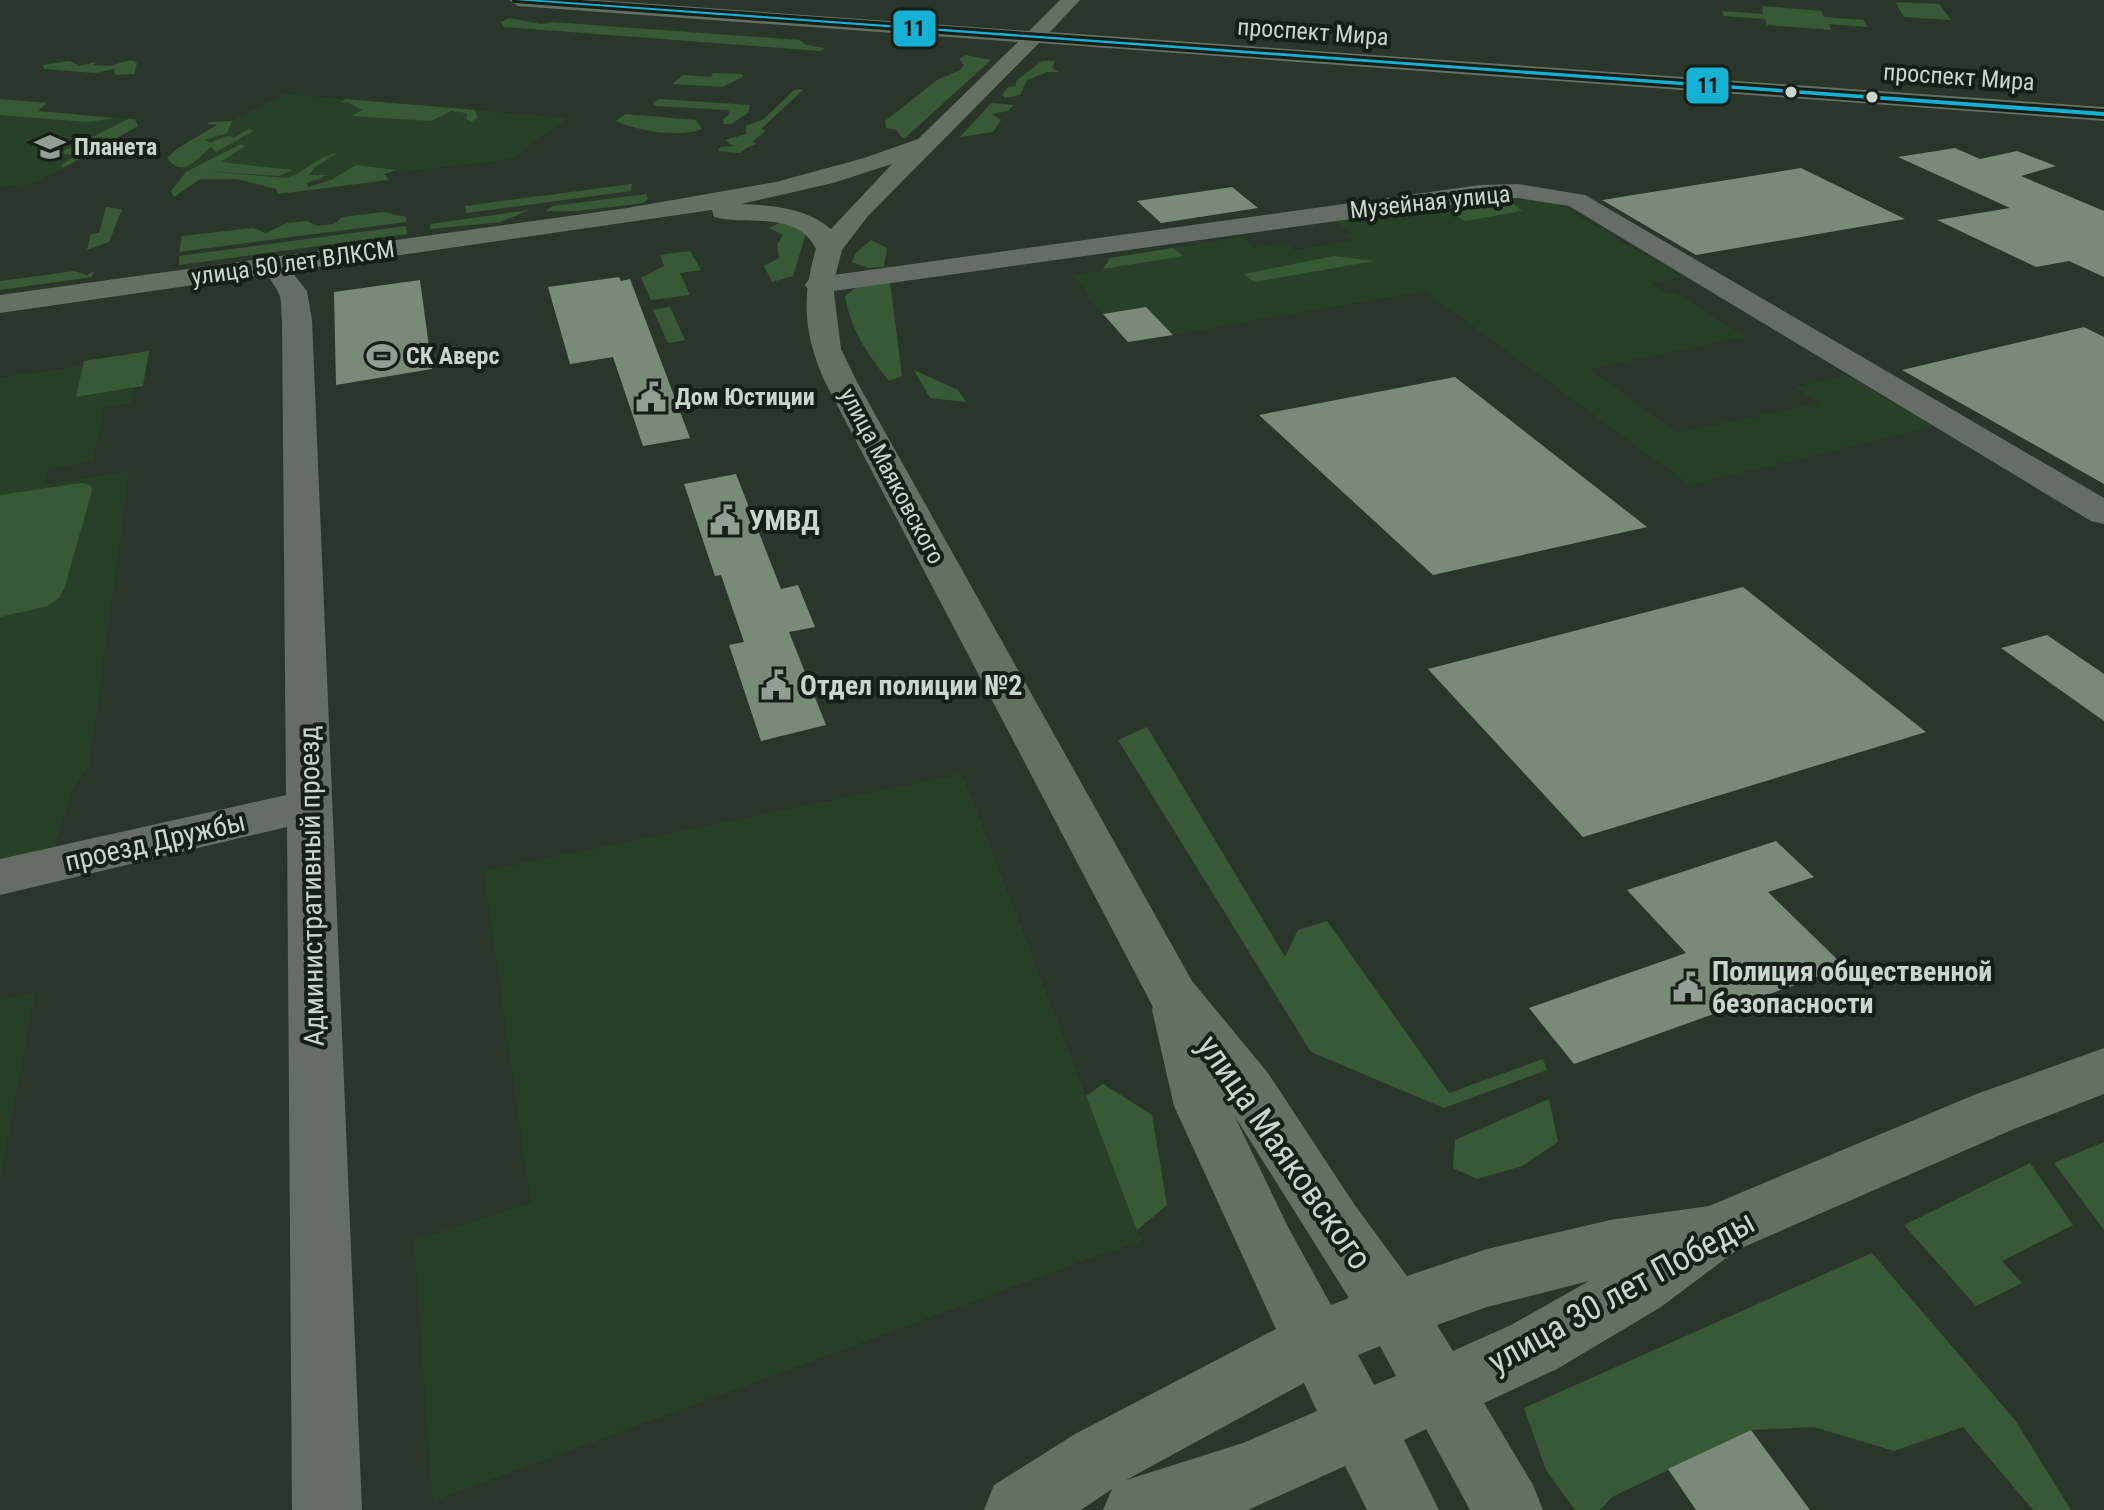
<svg xmlns="http://www.w3.org/2000/svg" width="2104" height="1510" viewBox="0 0 2104 1510" font-family="'Roboto Condensed',sans-serif">
  <style>
    .built { fill: #284028 }
    .green { fill: #385936 }
    .building { fill: #7a8a79 }
    .lines { fill: none; stroke-linecap: round; stroke-linejoin: round }
    .minor { fill: #656e65; fill-rule: evenodd }
    .major { fill: #637163; fill-rule: evenodd }
    .bus-1-casing { stroke: #161f16; stroke-width: 6 }
    .bus-1 { fill: #13b2d5; fill-rule: evenodd }
    .bus-dot { fill: #cad6c9; stroke: #161f16; stroke-width: 3 }
    .labels { text-anchor: middle; stroke-width: 8; stroke-linejoin: round; paint-order: stroke }
    .far-street-label { font-size: 24px; fill: #cad6c9; stroke: #161f16 }
    .far-poi-label { font-size: 24px; font-weight: bold; fill: #cad6c9; stroke: #161f16; text-anchor: start }
    .poi-label { font-size: 28px; font-weight: bold; fill: #cad6c9; stroke: #161f16; text-anchor: start }
    .street-label { font-size: 28px; fill: #cad6c9; stroke: #161f16 }
    .near-street-label { font-size: 34px; fill: #cad6c9; stroke: #161f16 }
    .line-badge { stroke: #161f16; stroke-width: 3 }
    .pale-badge-label { font-size: 22px; text-anchor: middle; font-weight: bold; fill: #111 }
  </style>
  <rect width="100%" height="100%" fill="#2b362b"/>
  <path class="built" d="M285 94 567 118 511 159 306 183 183 172 178 148Z
    M0 108 135 119 138 126 36 183 0 187Z
    M1508 199 1553 202 1565 208 1683 277 1652 284 1669 294 1675 293 1745 336 1590 369 1677 433 1820 403 1796 387 1847 375 1933 426 1690 485 1425 291 1129 342 1087 296 1090 295 1073 275 1102 271 1110 258 1242 237 1255 248 1285 243 1295 250 1351 241 1344 235 1350 233 1332 219Z
    M84 366 77 397 134 388 130 403 104 407 93 461 49 468 44 485 129 471 89 766 72 791 54 847 0 859V378Z
    M962 774 1142 1242 1104 1253 433 1501 414 1241 531 1203 484 871Z
    M35 992 0 1178V1001Z"/>
  <path class="green" d="M1895 2 1939 4 1951 20 1904 17Z
    M1762 6 1821 11 1824 17 1864 20 1867 27 1829 24 1831 30 1767 25 1765 19 1724 16 1722 11 1763 14Z
    M509 18 541 24 552 22 800 40 806 45 824 48 820 51 504 27 501 22Z
    M966 55 991 60 906 137 902 138 897 130 886 128 885 121 937 80 960 70 964 65 959 59Z
    M130 60 137 63 134 74 115 75 114 69 95 73 44 69 43 65 70 61 79 66 96 62 94 65 110 66Z
    M1042 61H1055L1052 68 1059 72H1047L1027 80 1020 95 1005 98 1002 95 1008 87 1016 86V81Z
    M713 73 742 74 743 77 722 87 672 84 683 75 711 77Z
    M804 89 761 129 766 131 752 142 757 144 746 148 740 153 718 151 720 147 733 146 725 140 746 134V126L764 119 794 90Z
    M0 99 47 103 38 111 114 118 88 122 0 115Z
    M346 99 475 110 478 118 471 122 466 119 467 113 451 111 431 121 351 116 363 110 347 102 340 103Z
    M659 99 750 105 749 112 731 124H724L723 119 730 114 728 110 656 106 653 103Z
    M991 103 1013 105 1008 111 992 114 1001 120 993 132 960 137Z
    M626 114 696 120 702 129C678 138 638 131 616 121Z
    M128 119H135L138 126 63 168 61 165 75 156 60 153Z
    M232 121 227 133 205 140 210 143 227 136 235 137 249 129 254 131 216 152 211 147C198 157 183 180 167 158L178 148 217 125 207 124 209 122Z
    M241 144 245 146 221 162 293 170 279 176 206 171 286 178C305 173 317 156 337 153L314 168 309 175H328L307 183 308 187 331 180 356 165 396 170 384 174 389 180 278 194 276 189 237 179H200L174 197 171 191 186 172Z
    M632 184 631 191 466 213 465 206Z
    M646 194 648 199 643 203 579 211H545L553 206Z
    M1488 199H1508L1522 211 1465 221 1453 214 1457 209 1451 203Z
    M106 207 122 209 109 242 87 250 91 234 99 233Z
    M530 210 500 222 430 229V224Z
    M383 212 406 217V222L179 252 182 236 253 228 266 233 287 223 306 221 318 226 334 224 342 217Z
    M783 221 807 230 793 276 772 282 764 266 779 258 777 245 783 235 769 228Z
    M406 226 407 234 179 265V256Z
    M871 240 887 248 884 267 868 268 852 262 856 253Z
    M1173 248 1183 256 1103 269 1110 258Z
    M690 251 701 270 680 273 690 295 651 300 641 278 664 266 660 255Z
    M1334 256 1374 261 1254 282 1244 274Z
    M74 271 87 275 94 271 92 277 0 290V281Z
    M890 282 902 376 889 381C867 353 851 331 845 296L859 285Z
    M670 307 685 340 668 343 653 310Z
    M149 351 143 386 76 397 84 361Z
    M914 370 958 390 966 402 930 398Z
    M81 483 91 485 92 491 64 589 59 598 48 606 0 617V495Z
    M1147 727 1285 957 1298 930 1327 921 1449 1093 1543 1059 1547 1070 1444 1108 1311 1052 1118 740Z
    M1103 1084 1152 1115 1167 1205 1137 1230 1086 1096Z
    M1549 1099 1558 1142 1522 1166 1477 1179 1453 1168 1455 1140Z
    M2104 1142V1230L2054 1163Z
    M2030 1163 2073 1225 2002 1261 2022 1283 1976 1306 1904 1225Z
    M1872 1253 2015 1420 2071 1510H2033L1963 1427 1894 1451 1814 1427 1751 1430 1612 1497 1600 1510H1575L1546 1470 1524 1408Z"/>
  <path class="building" d="M1955 148 1980 159 2017 151 2056 166 2021 176 2104 211V277L2069 261 2036 267 1937 220 2010 208 1898 157Z
    M1801 168 1905 219 1696 255 1602 200Z
    M1232 187 1258 208 1161 223 1137 201Z
    M619 277 621 281 630 279 690 438 643 446 613 357 570 364 548 287Z
    M420 280 432 369 336 385 334 292Z
    M1146 307 1173 335 1128 342 1103 314Z
    M2084 327 2104 337V484L1902 370Z
    M1455 377 1647 527 1433 575 1259 415Z
    M736 474 781 589 798 585 815 627 789 632 826 725 761 741 729 645 744 642 721 575 715 576 684 484Z
    M1743 587 1926 732 1583 837 1428 669Z
    M2047 635 2104 674V721L2001 648Z
    M1776 841 1814 877 1768 892 1845 967 1574 1064 1529 1008 1686 953 1627 890Z
    M1751 1430 1810 1510H1696L1668 1469Z"/>
  <g class="lines">
    <path class="minor" d="M1518 184 1585 195 2104 498V524L2091 521 1569 206 1518 198 1480 201 819 293 809 291 805 285 809 279 819 277 1480 185Z
      M281 257 291 259 295 265V276L307 291 312 320 362 1510H292L287 827 0 895V859L286 795 282 320C281 312 282 301 279 294 274 280 260 275 271 259Z"/>
    <path class="major" d="M509 0H596L1029 31 1060 0H1080L1050 32 2104 107V121L1039 43 868 216 842 250 833 285 841 349 857 382 1192 981 1268 1073 1354 1204 1407 1276 1487 1249 1610 1220 1709 1206 1974 1095 2104 1048V1094L2014 1129 1737 1250 1661 1307 1557 1369 1484 1403 1533 1485 1543 1510H1470L1426 1429 1404 1440 1439 1510H1367L1345 1466 1248 1510H1103L1112 1489 1081 1510H984L994 1485 1075 1434 1276 1329 1174 1106 1152 1010 1153 1007 825 382C804 334 801 300 816 249 797 210 748 226 714 217L712 210 0 313V295L627 208 776 182 864 158 918 139 1018 42 518 6ZM892 164 831 229C807 208 772 205 741 204L833 183ZM1234 1115 1349 1298 1331 1305 1288 1227ZM1589 1281 1511 1325 1453 1351 1437 1325 1487 1307ZM1380 1346 1396 1376 1374 1385 1358 1355ZM1304 1383 1317 1411 1243 1443 1126 1480Z"/>
    <g class="bus-1-casing">
      <path id="bus-1" d="M515 0H539L2104 112V116Z"/>
    </g>
    <use href="#bus-1" class="bus-1"/>
  </g>
  <defs>
    <g id="university-bare" transform="scale(2.4)"><path d="M0-5L7-2L0 1L-7-2ZM-4 1L0 2.5L4 1V4Q0 6-4 4Z" fill="#929e92" stroke="#161f16" stroke-width="2.5" paint-order="stroke"/></g>
    <g id="stadium-bare" transform="scale(2.4)"><path d="M0-5a6.5 5 0 1 0 0 10a6.5 5 0 1 0 0-10ZM-3.5-1.8h7v3.6h-7Z" fill="#929e92" stroke="#161f16" stroke-width="2.5" paint-order="stroke"/></g>
    <g id="civic-bare" transform="scale(2.4)"><path d="M-.6-6.5H3V-4.5H.6V-3L4-1V1h2V6H-6V1h2V-1L-.6-3ZM-1.2 2.5V6h2.4V2.5Z" fill="#929e92" stroke="#161f16" stroke-width="2.5" paint-order="stroke"/></g>
  </defs>
  <g fill-rule="evenodd">
    <use href="#university-bare" x="50" y="147"/>
    <use href="#stadium-bare" x="382" y="356"/>
    <use href="#civic-bare" x="651" y="397"/>
    <use href="#civic-bare" x="725" y="520"/>
    <use href="#civic-bare" x="776" y="685"/>
    <use href="#civic-bare" x="1688" y="987"/>
  </g>
  <g class="bus-dot">
    <circle cx="1791" cy="92" r="7"/>
    <circle cx="1872" cy="97" r="7"/>
  </g>
  <g class="labels">
    <g class="far-street-label">
      <text transform="translate(1313 32) rotate(4)" y="8">проспект Мира</text>
      <text transform="translate(1959 77) rotate(4)" y="8">проспект Мира</text>
      <text transform="translate(1430 202) rotate(-6)" y="8">Музейная улица</text>
      <text transform="translate(293 263) rotate(-8)" y="8">улица 50 лет ВЛКСМ</text>
      <text transform="translate(892 476) rotate(62)" y="8">улица Маяковского</text>
    </g>
    <g class="far-poi-label">
      <text x="74" y="155">Планета</text>
      <text x="406" y="364">СК Аверс</text>
      <text x="675" y="405">Дом Юстиции</text>
    </g>
    <g class="poi-label">
      <text x="749" y="530">УМВД</text>
      <text x="800" y="695">Отдел полиции №2</text>
      <text x="1712" y="981">Полиция общественной<tspan x="1712" dy="32">безопасности</tspan></text>
    </g>
    <g class="street-label">
      <text transform="translate(155 841) rotate(-13)" y="10">проезд Дружбы</text>
      <text transform="translate(311 886) rotate(-91)" y="10">Административный проезд</text>
    </g>
    <g class="near-street-label">
      <text transform="translate(1285 1152) rotate(55)" y="12">улица Маяковского</text>
      <text transform="translate(1621 1291) rotate(-29)" y="12">улица 30 лет Победы</text>
    </g>
  </g>
  <g class="line-badge">
    <rect x="892" y="9" width="45" height="39" rx="8" fill="#13b2d5"/>
    <rect x="1685" y="66" width="45" height="39" rx="8" fill="#13b2d5"/>
  </g>
  <g class="pale-badge-label">
    <text x="914" y="36">11</text>
    <text x="1708" y="93">11</text>
  </g>
</svg>
